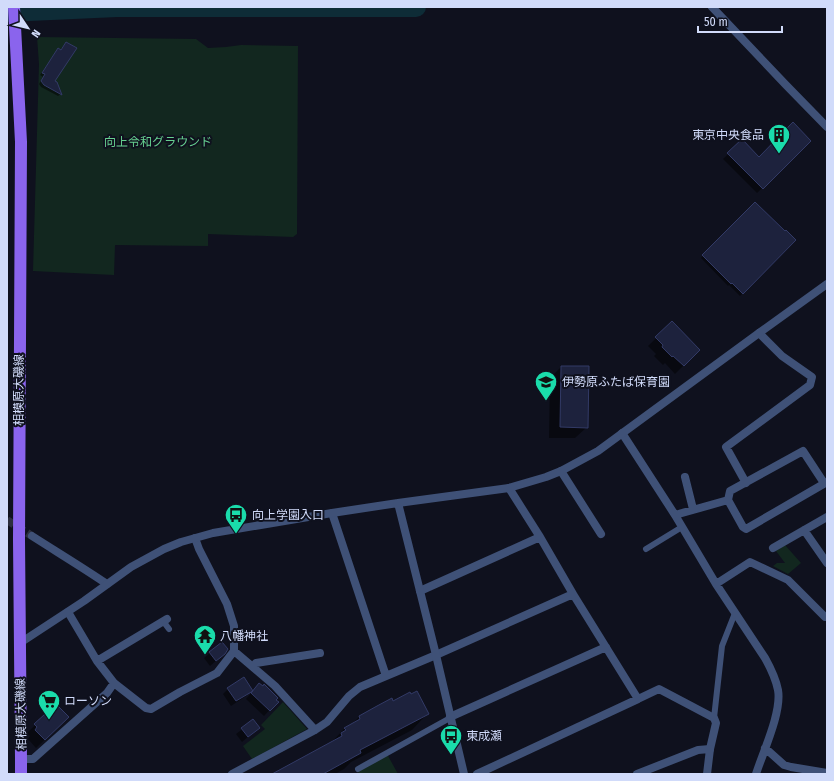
<svg xmlns="http://www.w3.org/2000/svg" width="834" height="781" viewBox="0 0 834 781" font-family="'Fira Sans Condensed','Noto Sans JP',sans-serif">
  <style>
    .green { fill: #12271f }
    .shadow { fill: #0007 }
    .lines { fill: none; stroke-linecap: round; stroke-linejoin: round }
    .river { stroke: #0e2c37; stroke-width: 20 }
    .building { fill: #1d223d; stroke: #323a66 }
    .minor-tunnel { stroke: #2c2f3f; stroke-width: 8; stroke-dasharray: 8 4; stroke-linecap: butt }
    .service { stroke: #3f5177; stroke-width: 6 }
    .minor { stroke: #3f5177; stroke-width: 8 }
    .tertiary { stroke: #3f5177; stroke-width: 8 }
    .primary { stroke: #8a64ed; stroke-width: 12 }
    .labels { text-anchor: middle; stroke-width: 4; stroke-linejoin: round; paint-order: stroke }
    .poi-label { font-size: 12px; fill: #d1dbfa; stroke: #0f111e; text-anchor: start }
    .park-label { font-size: 12px; fill: #66d090; stroke: #0f111e }
    .street-label { font-size: 12px; fill: #d1dbfa; stroke: #0f111e }
  </style>
  <rect width="100%" height="100%" fill="#0f111e"/>
  <path class="green" d="M37 37 196 39 208 48 226 47 241 45 298 46 297 234 293 237 208 234V246L115 245 114 275 33 271 39 64Z
    M785 545 801 563 788 574 773 566 777 563H785L776 551Z
    M283 702 307 729 252 759 243 746 265 729 261 725Z
    M387 754 398 774H358L359 770Z"/>
  <path class="shadow" d="M66 43 54 81 57 83 61 94 58 96 41 87 39 84 43 77 40 75 56 52 60 50Z
    M742 141 759 158 810 141 757 193 723 159Z
    M755 203 785 232 795 240 740 296 729 285 728 286 701 258Z
    M672 323 699 350 675 374 665 363 663 365 654 356 656 354 648 346Z
    M561 367 587 427 575 438H549L550 378Z
    M222 643 218 659 210 666 204 658Z
    M259 684 277 702 264 716 246 699 251 693 250 692 246 696 231 706 223 694 228 689 252 691Z
    M391 699 393 702 428 713 412 730 351 762 344 769 335 774H274L329 745 345 728 351 725 359 717Z
    M56 705 59 726 36 748 28 739 30 736 27 733Z
    M253 721 258 728 242 742 236 734Z"/>
  <g class="lines">
    <path class="river" d="M7 12 117 7H416"/>
  </g>
  <path class="building" d="M66 42 77 48 55 81 57 82 62 95 44 85 41 81 45 74 42 73 58 48 61 50Z
    M793 122 811 141 763 189 727 153 742 139 759 157Z
    M755 202 785 231 786 230 796 240 743 294 732 283 731 284 702 255Z
    M672 321 700 350 684 366 673 356 672 357 662 347 663 345 655 337Z
    M561 366H589L588 428 560 427Z
    M222 642 228 649 225 654 216 661 209 652Z
    M244 677 253 691 236 701 227 688Z
    M259 683 263 686 264 684 278 698 276 700 279 702 270 711 251 693Z
    M417 691 429 714 360 750 361 753 323 774H272L342 736 341 733 346 730 344 728 360 719 359 716 377 706 392 698 393 701 410 692 411 694Z
    M56 704 69 717 45 740 35 730 37 727 34 724Z
    M253 719 260 728 248 737 241 728Z"/>
  <g class="lines">
    <path class="minor-tunnel" d="M7 520 32 536"/>
    <path class="service" d="M646 549 682 527
      M163 621 169 629
      M714 718 722 646 735 613
      M358 769 450 718"/>
    <path class="minor" d="M712 7 786 85 827 127
      M622 433 675 515 716 584 765 658C770 667 776 680 778 690 782 712 763 752 756 774
      M561 471 601 534
      M685 477 693 509
      M746 483 726 447 810 385 812 377 782 356 759 333
      M509 488 540 537 573 594
      M728 500 730 491 803 451 824 483
      M332 513 386 676
      M675 515 728 500 743 527 746 529 827 482
      M804 530 827 563
      M32 536C57 552 82 567 107 584
      M773 548 827 517
      M716 584 750 562 788 580 825 617 827 616
      M420 591 540 537
      M68 612 97 661 114 683 146 708 151 709 180 692 217 673 234 651V626L227 604 199 549 195 538
      M234 651 275 686 315 730
      M97 661 167 619
      M253 667 256 663 320 653
      M638 699 659 689 714 718 716 723 710 749
      M450 717 606 647
      M765 748 784 765 791 767 827 773
      M21 759H33L107 693 114 683
      M232 774 315 730 327 722 349 696 360 687 436 655 573 594 638 699 477 774"/>
    <path class="tertiary" d="M398 503 436 655 464 774
      M20 643 84 601 131 567 164 549 181 542 213 533 332 513 398 503 509 488 546 477 561 471 598 451 759 333 827 284
      M637 774 698 750 710 749 707 774"/>
    <path class="primary" d="M14 7 21 142 19 540 21 759V774"/>
  </g>
  <defs>
    <g id="building-pin" transform="scale(1.15)"><path d="M0 17L-7.5 6A9.5 9.5 0 1 1 7.5 6Z" fill="#1adcab" stroke="#0f111e"/><path d="M-4-6H4V6H1V3H-1V6H-4ZM-2.5-4.3h1.7v1.8h-1.7ZM.8-4.3h1.7v1.8H.8ZM-2.5-1h1.7V.8h-1.7ZM.8-1h1.7V.8H.8Z" fill="#111"/></g>
    <g id="school-pin" transform="scale(1.15)"><path d="M0 17L-7.5 6A9.5 9.5 0 1 1 7.5 6Z" fill="#1adcab" stroke="#0f111e"/><path d="M0-5L7-2L0 1L-7-2ZM-4 1L0 2.5L4 1V4Q0 6-4 4Z" fill="#111"/></g>
    <g id="bus-pin" transform="scale(1.15)"><path d="M0 17L-7.5 6A9.5 9.5 0 1 1 7.5 6Z" fill="#1adcab" stroke="#0f111e"/><path d="M-5-6H5V4H4V6H2V4H-2V6H-4V4H-5ZM-3.5-4V0h7V-4ZM-3.5 1.2v1.5H-2V1.2ZM2 1.2v1.5H3.5V1.2Z" fill="#111"/></g>
    <g id="temple-pin" transform="scale(1.15)"><path d="M0 17L-7.5 6A9.5 9.5 0 1 1 7.5 6Z" fill="#1adcab" stroke="#0f111e"/><path d="M0-6L5-2H3V0L6.5 2.5H4V6H1.5V3h-3V6H-4V2.5H-6.5L-3 0V-2H-5Z" fill="#111"/></g>
    <g id="supermarket-pin" transform="scale(1.15)"><path d="M0 17L-7.5 6A9.5 9.5 0 1 1 7.5 6Z" fill="#1adcab" stroke="#0f111e"/><path d="M-6-5.5h2.5l.6 2H6L4.5 2H-2.5L-4.4-4H-6ZM-1.5 3.2a1.3 1.3 0 1 0 .1 0ZM3 3.2a1.3 1.3 0 1 0 .1 0Z" fill="#111"/></g>
  </defs>
  <g fill-rule="evenodd">
    <use href="#building-pin" x="779" y="135"/>
    <use href="#school-pin" x="546" y="382"/>
    <use href="#bus-pin" x="236" y="515"/>
    <use href="#temple-pin" x="205" y="636"/>
    <use href="#supermarket-pin" x="49" y="701"/>
    <use href="#bus-pin" x="451" y="736"/>
  </g>
  <g class="labels">
    <g class="poi-label">
      <text x="764" y="139" text-anchor="end">東京中央食品</text>
      <text x="562" y="386">伊勢原ふたば保育園</text>
      <text x="252" y="519">向上学園入口</text>
      <text x="220" y="640">八幡神社</text>
      <text x="64" y="705">ローソン</text>
      <text x="466" y="740">東成瀬</text>
    </g>
    <g class="park-label">
      <text x="158" y="146">向上令和グラウンド</text>
    </g>
    <g class="street-label">
      <text transform="translate(19 390) rotate(-90)" y="4">相模原大磯線</text>
      <text transform="translate(21 714) rotate(-91)" y="4">相模原大磯線</text>
    </g>
  </g>
  <rect width="834" height="781" fill="none" stroke="#d1dbfa" stroke-width="16"/>
  <g transform="translate(28 28) rotate(125)" stroke="#0f111e" stroke-width="3" paint-order="stroke">
  <path d="M0-3L7 15L0 10L-7 15Z" fill="#d1dbfa"/>
  <text y="-6" font-size="11" font-weight="bold" text-anchor="middle" fill="#d1dbfa">N</text>
  </g>
  <path d="M698 26v6h84v-6" fill="none" stroke="#d1dbfa" stroke-width="2"/>
  <text x="704" y="26" font-size="12" fill="#d1dbfa" stroke="#0f111e" stroke-width="3" paint-order="stroke">50 m</text>
</svg>
